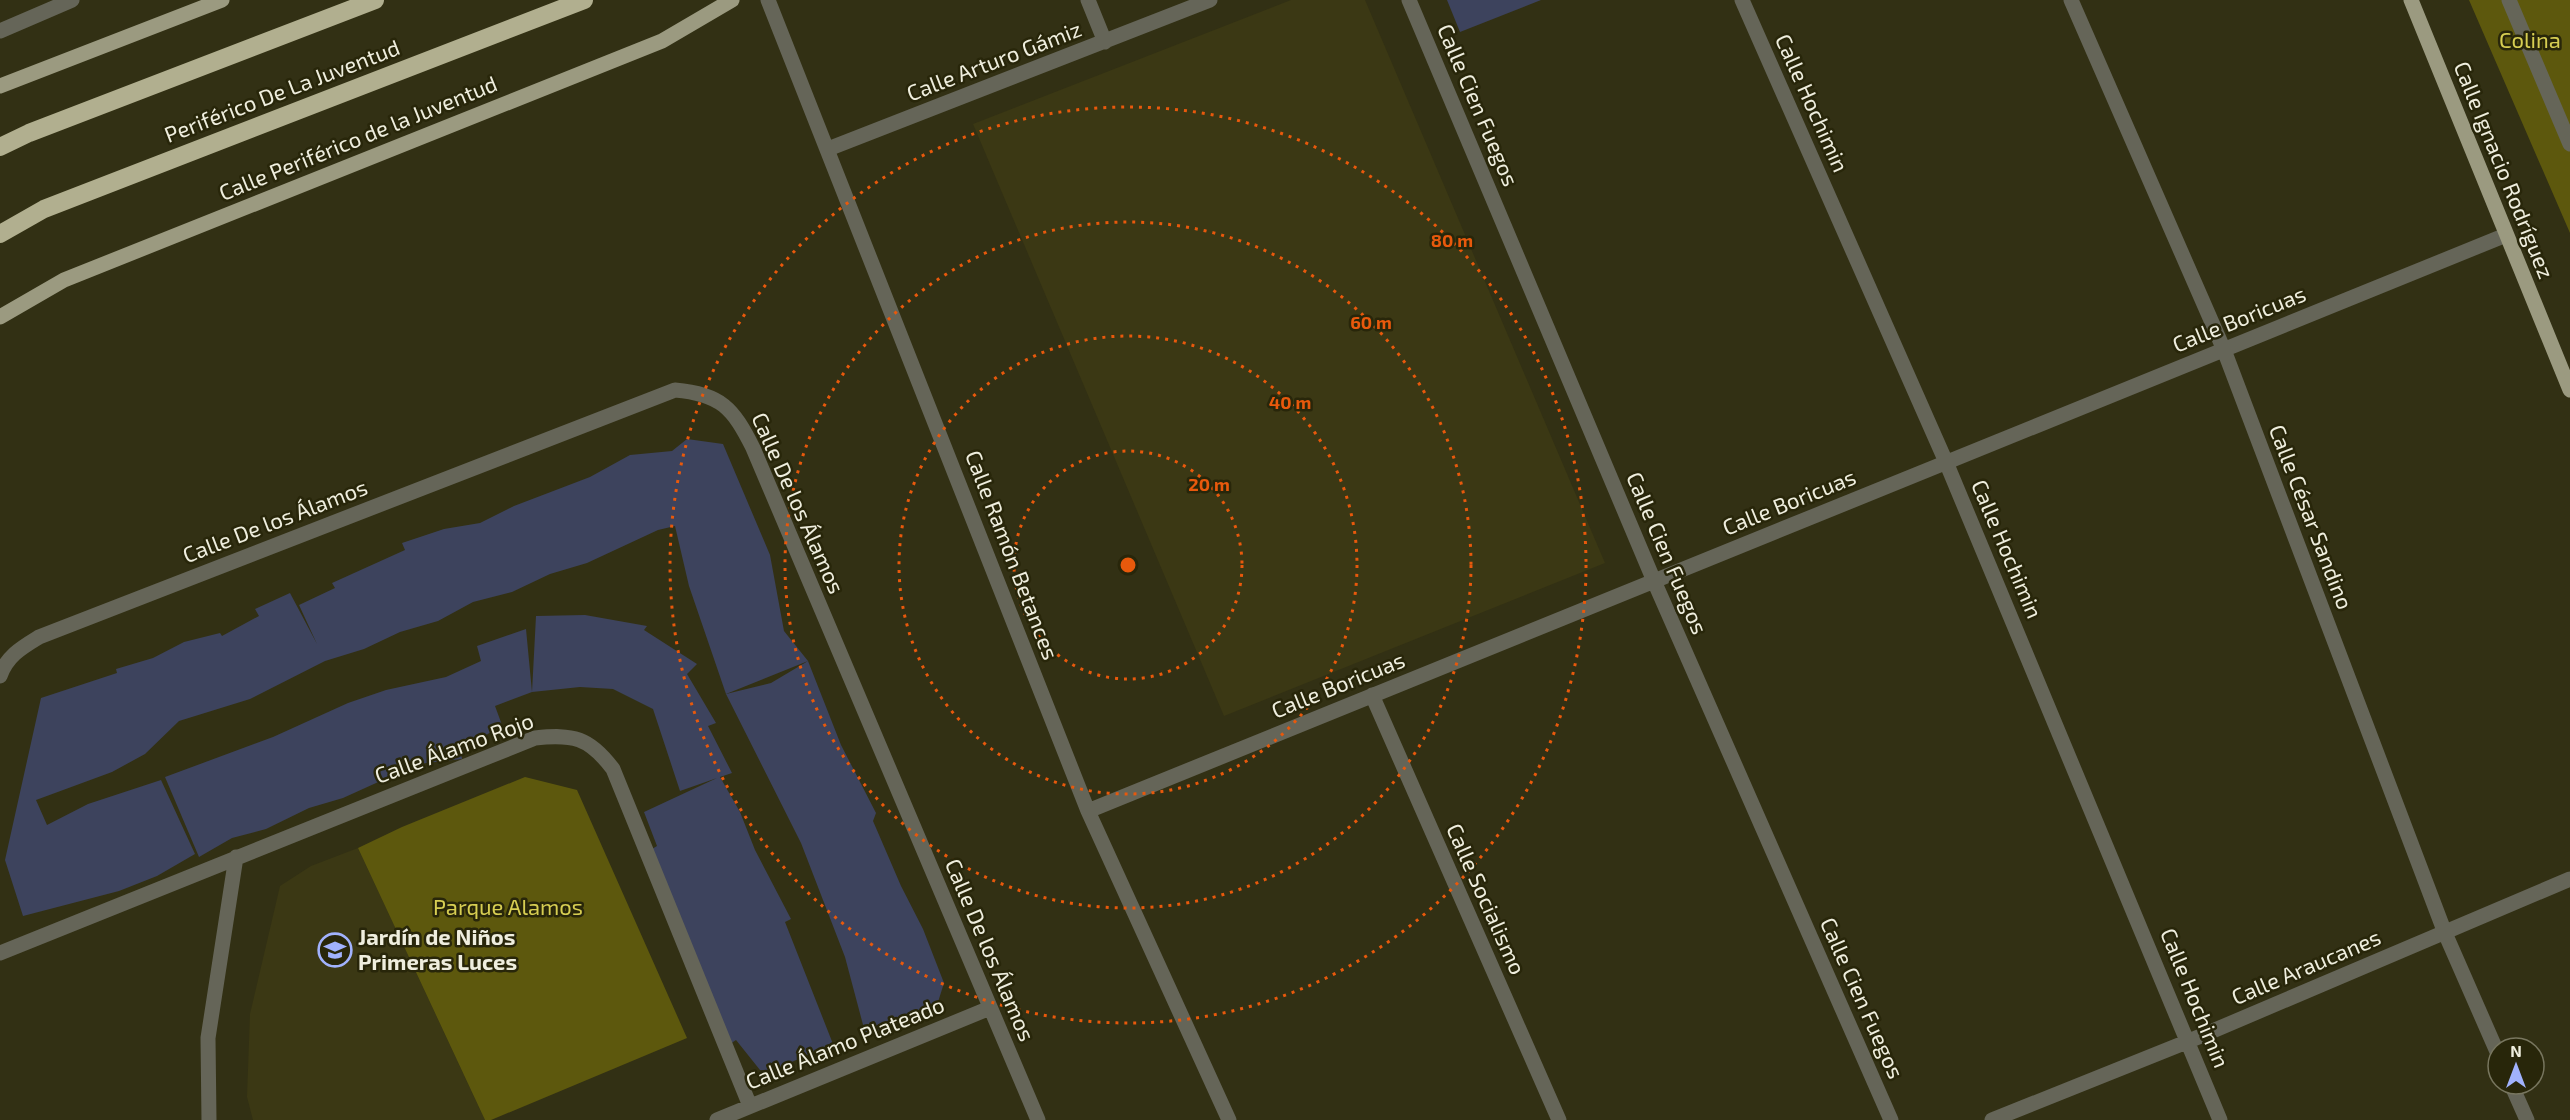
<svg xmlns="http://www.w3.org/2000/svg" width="2570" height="1120" viewBox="0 0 2570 1120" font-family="'Exo 2',sans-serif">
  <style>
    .built { fill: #3b3814 }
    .green { fill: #5d580d }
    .building { fill: #3d435d; fill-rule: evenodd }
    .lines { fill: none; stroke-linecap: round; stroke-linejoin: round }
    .minor { stroke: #656558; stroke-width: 15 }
    .major { stroke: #9b9a80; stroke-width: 15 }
    .highway { stroke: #b1af8f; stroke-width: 18 }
    .ring { fill: none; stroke: #e8590c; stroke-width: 3; stroke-dasharray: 3 6 }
    .labels { text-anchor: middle; stroke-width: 5; stroke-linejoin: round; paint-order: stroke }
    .park-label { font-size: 22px; fill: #d7ce52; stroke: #28260a }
    .street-label { font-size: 22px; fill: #efeede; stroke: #28260a }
    .poi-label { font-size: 22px; font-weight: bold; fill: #efeede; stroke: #28260a; text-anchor: start }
    .centre { fill: #e8590c; stroke: #28260a; stroke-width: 3 }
    .ring-label { font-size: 18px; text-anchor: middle; font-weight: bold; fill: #e8590c; stroke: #28260a; stroke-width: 5; stroke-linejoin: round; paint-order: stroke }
  </style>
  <rect width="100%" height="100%" fill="#323014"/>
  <path class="built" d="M1291 0H1365L1605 563 1224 716 973 124Z
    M358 848 485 1120H253L247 1097 250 1014 280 886 311 866Z"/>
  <path class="green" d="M2469 0H2570V233Z
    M525 777 577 790 687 1038 491 1120H485L358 848 402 827Z"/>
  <path class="building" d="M1447 0H1541L1460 32Z
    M687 439 723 444 770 555 784 631 808 661 841 745 876 813 873 821 901 886 923 929 944 983 938 1002 918 1015 866 1036 845 957 801 843 726 694 689 586 675 526 658 530 587 563 550 574 512 592 473 602 438 621 400 632 364 649 325 661 250 699 179 721 145 754 112 772 36 800 47 825 88 804 161 780 195 854 157 876 119 891 23 916 5 860 41 698 117 673 116 669 153 658 184 642 220 633 222 636 259 616 255 609 290 593 317 644 299 605 335 588 332 583 405 550 402 543 444 529 480 523 514 506 590 477 630 455 672 451ZM808 661 771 683 726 694Z
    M585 615 647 626 644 630 697 664 687 674 716 723 708 726 732 773 720 777 740 812 755 850 791 919 785 922 833 1044 771 1071 760 1070 736 1040 730 1044 652 849 657 846 644 812 717 778 680 791 653 709 613 689 580 687 532 692 536 616Z
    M526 629 532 692 495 706 502 725 461 751 462 759 418 764 343 798 309 808 266 829 232 838 199 857 165 777 273 737 348 703 386 690 446 677 481 661 477 646Z"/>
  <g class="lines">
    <path class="minor" d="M768 0 1088 811 1229 1120
      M1088 0 1105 42
      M1409 0 1654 581 1891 1120
      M1742 0 1946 462 2220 1120
      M2071 0 2224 350 2445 933 2498 1054
      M2509 0 2570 144
      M0 31 72 0
      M828 149 1210 0
      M0 676C7 656 21 648 39 637L675 390C721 394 733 408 753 448L1038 1120
      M1372 695 1559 1120
      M1088 811 2506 235
      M0 953 535 738C573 734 589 737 613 769L750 1106
      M2511 1084 2527 1120
      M209 1120 208 1038 236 857
      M717 1120 990 1008
      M1992 1120 2189 1041 2570 879"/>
    <path class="major" d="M2411 0 2570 390
      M0 86 222 0
      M0 317 64 280 662 41 732 0"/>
    <path class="highway" d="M0 147 29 133 375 0
      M0 234 44 209 584 0"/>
  </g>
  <g class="ring">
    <circle cx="1128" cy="565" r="114"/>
    <circle cx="1128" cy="565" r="229"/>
    <circle cx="1128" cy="565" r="343"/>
    <circle cx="1128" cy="565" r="458"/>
  </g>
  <defs>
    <g id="school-ring" transform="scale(1.725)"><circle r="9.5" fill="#28260a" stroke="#a1b2fd" stroke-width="1.5"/><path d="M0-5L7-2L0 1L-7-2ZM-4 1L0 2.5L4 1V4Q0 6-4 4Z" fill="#a1b2fd"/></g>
  </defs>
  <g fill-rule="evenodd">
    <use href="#school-ring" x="335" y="950"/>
  </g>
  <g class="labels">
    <g class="park-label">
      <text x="2530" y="48">Colina</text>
      <text x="508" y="915">Parque Alamos</text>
    </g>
    <g class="street-label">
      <text transform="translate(994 61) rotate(-21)" y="8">Calle Arturo Gámiz</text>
      <text transform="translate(282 91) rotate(-21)" y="8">Periférico De La Juventud</text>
      <text transform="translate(1812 103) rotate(66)" y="8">Calle Hochimin</text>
      <text transform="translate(1478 105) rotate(67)" y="8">Calle Cien Fuegos</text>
      <text transform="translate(358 138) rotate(-22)" y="8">Calle Periférico de la Juventud</text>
      <text transform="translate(2504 170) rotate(68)" y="8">Calle Ignacio Rodríguez</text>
      <text transform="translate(2239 319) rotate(-22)" y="8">Calle Boricuas</text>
      <text transform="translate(1789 502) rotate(-22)" y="8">Calle Boricuas</text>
      <text transform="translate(798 503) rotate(66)" y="8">Calle De los Álamos</text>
      <text transform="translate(2311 517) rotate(69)" y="8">Calle César Sandino</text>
      <text transform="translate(275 521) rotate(-21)" y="8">Calle De los Álamos</text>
      <text transform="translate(2007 549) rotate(67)" y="8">Calle Hochimin</text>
      <text transform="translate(1667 553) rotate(67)" y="8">Calle Cien Fuegos</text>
      <text transform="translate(1012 555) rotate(69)" y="8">Calle Ramón Betances</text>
      <text transform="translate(1338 685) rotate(-22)" y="8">Calle Boricuas</text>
      <text transform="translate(454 748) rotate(-20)" y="8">Calle Álamo Rojo</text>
      <text transform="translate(1486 899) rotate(66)" y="8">Calle Socialismo</text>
      <text transform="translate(990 950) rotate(67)" y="8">Calle De los Álamos</text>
      <text transform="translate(2306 967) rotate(-23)" y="8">Calle Araucanes</text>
      <text transform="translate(1862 998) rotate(66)" y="8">Calle Cien Fuegos</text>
      <text transform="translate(2195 998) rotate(68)" y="8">Calle Hochimin</text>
      <text transform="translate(845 1043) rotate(-22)" y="8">Calle Álamo Plateado</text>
    </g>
    <g class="poi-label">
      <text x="358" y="945">Jardín de Niños<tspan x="358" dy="25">Primeras Luces</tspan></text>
    </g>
  </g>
  <circle cx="1128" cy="565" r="9" class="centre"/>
  <g class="ring-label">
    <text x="1452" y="247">80 m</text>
    <text x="1371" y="329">60 m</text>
    <text x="1290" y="409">40 m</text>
    <text x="1209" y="491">20 m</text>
  </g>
  <g transform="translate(2516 1066)"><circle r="28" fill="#28260a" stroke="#78765f" stroke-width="1.5"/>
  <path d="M0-4.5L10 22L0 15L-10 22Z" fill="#a1b2fd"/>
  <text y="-9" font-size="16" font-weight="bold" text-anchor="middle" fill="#efeede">N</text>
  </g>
</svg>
